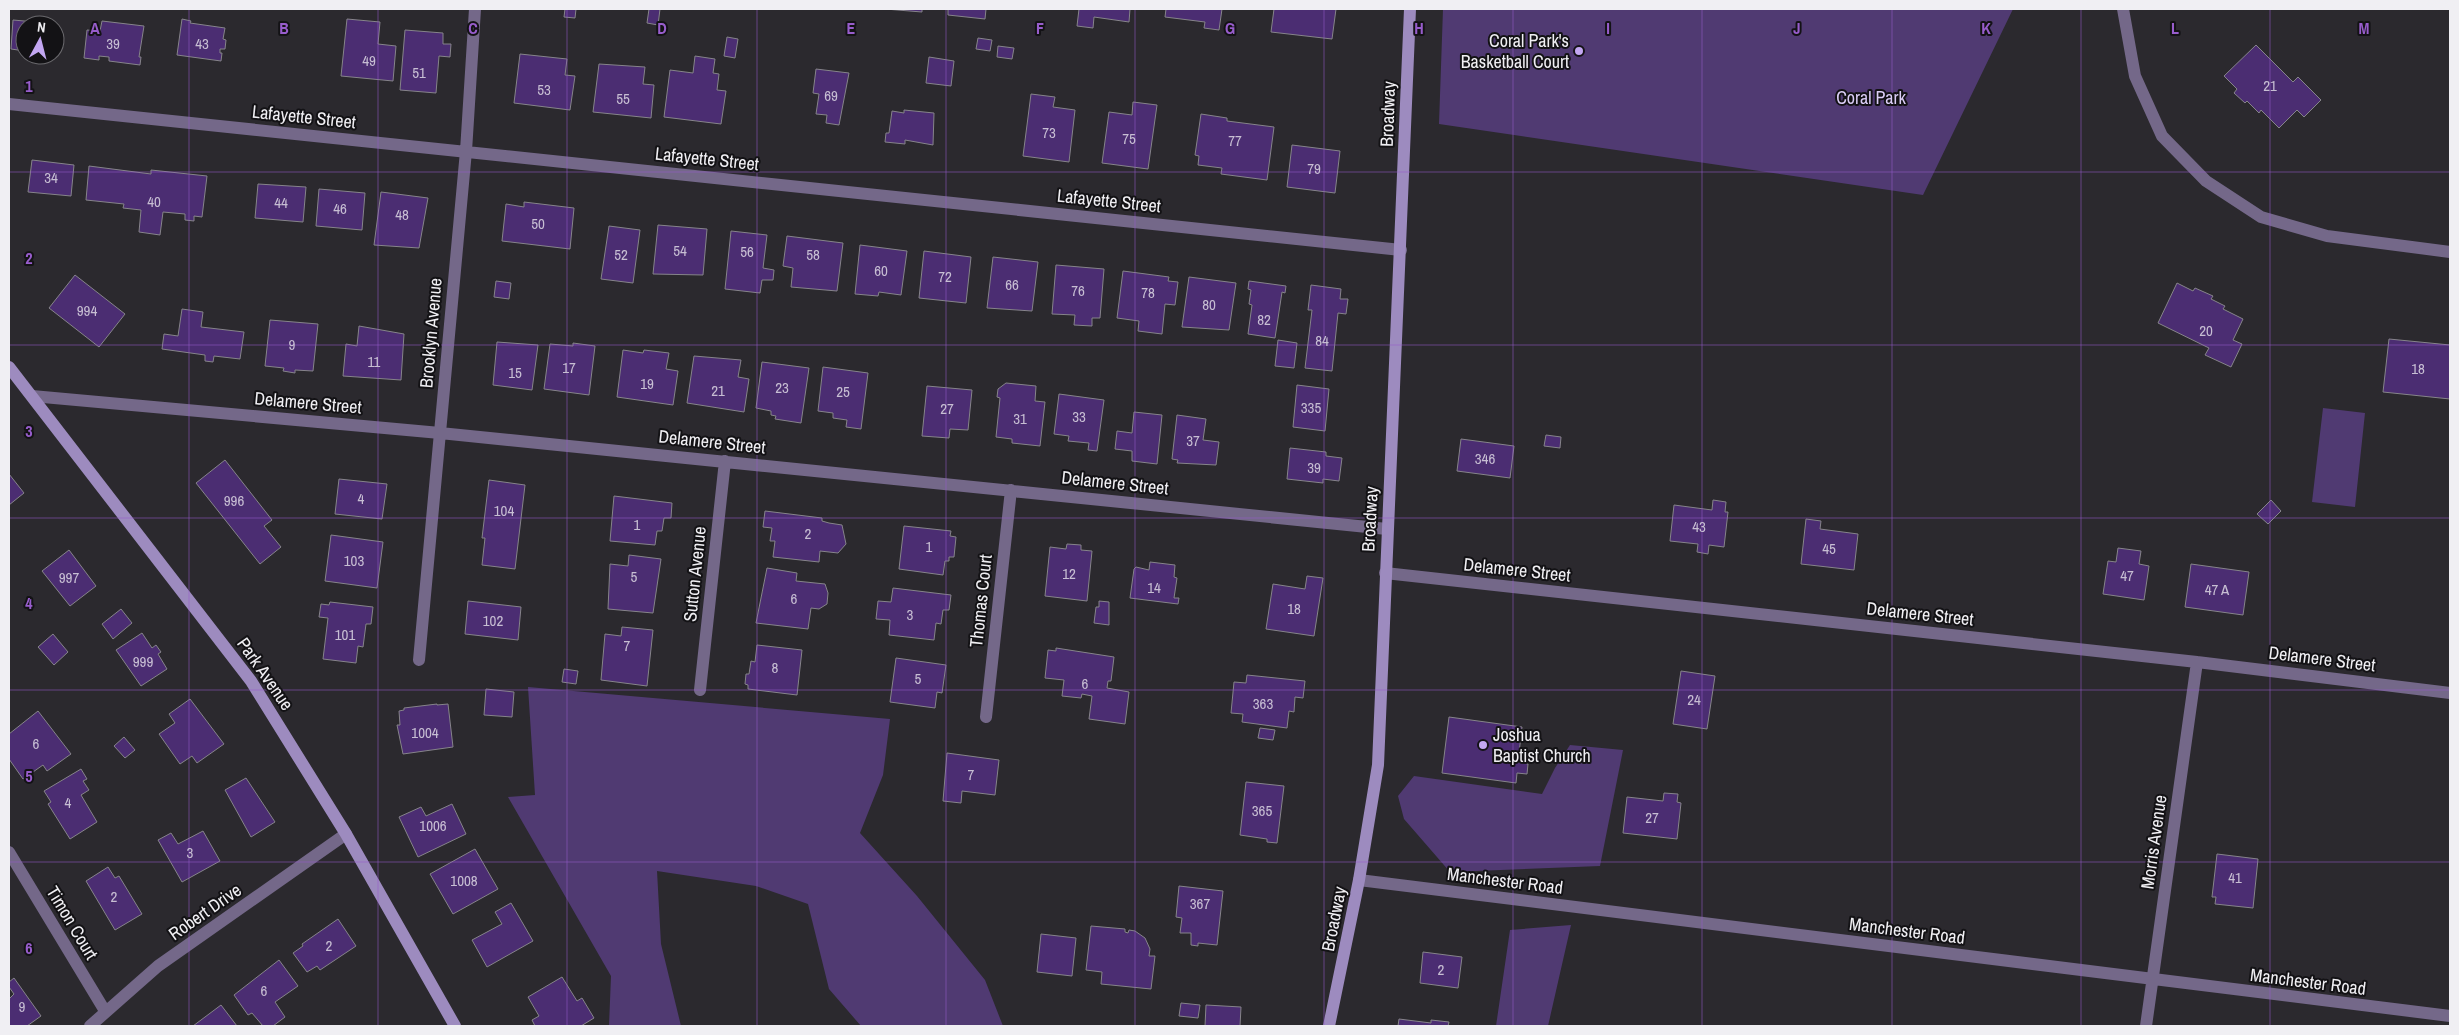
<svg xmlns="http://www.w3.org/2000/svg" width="2459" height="1035" viewBox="0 0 2459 1035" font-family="'Archivo Narrow',sans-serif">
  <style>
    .green { fill: #503a72 }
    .building { fill: #4b2d72; stroke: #86848a }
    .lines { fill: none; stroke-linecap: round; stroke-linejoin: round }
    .street { stroke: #746889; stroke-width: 12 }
    .secondary { stroke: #9d8bbf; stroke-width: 12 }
    .grid { fill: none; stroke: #985dcc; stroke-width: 1; stroke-opacity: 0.55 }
    .poi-dot { fill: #c3a7f2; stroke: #131215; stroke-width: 2 }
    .labels { text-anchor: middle; stroke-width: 4; stroke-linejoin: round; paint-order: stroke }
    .number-label { font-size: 15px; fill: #c7bed3 }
    .poi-label { font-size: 18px; fill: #f0eff3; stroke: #131215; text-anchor: end }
    .park-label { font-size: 18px; fill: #dbcdf6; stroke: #131215 }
    .street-label { font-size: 18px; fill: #f0eff3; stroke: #131215 }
    .grid-label { font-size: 16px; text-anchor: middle; font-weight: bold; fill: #985dcc; stroke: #131215; stroke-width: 4; stroke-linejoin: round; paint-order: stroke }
  </style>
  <rect width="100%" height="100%" fill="#2b292e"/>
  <path class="green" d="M1443 9H2013L1923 195 1439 124Z
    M2323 408 2365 413 2355 507 2312 502Z
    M528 687 890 719 883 775 860 833 917 896 985 980 1003 1026H861L829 989 808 904 756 886 657 871 661 944 681 1026H609L611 976 508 797 535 795Z
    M1570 745 1623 750 1600 866 1450 872 1404 819 1398 796 1414 776 1542 794 1555 768Z
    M1571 925 1548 1026H1496L1510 930Z"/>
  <path class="building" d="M565 9H576L575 18 564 17Z
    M649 9H660L658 25 647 23Z
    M885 9H922V12Z
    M948 9H986L985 19 948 15Z
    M1079 9H1130L1129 22 1094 17 1093 28 1077 26Z
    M1166 9H1222L1219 30 1204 28 1205 22 1165 17Z
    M1274 9H1336L1332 39 1271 32Z
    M182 19 191 21 190 23 225 28 223 39 226 40 225 49H220V53H222L221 61 177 55Z
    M347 19 380 22 378 44 396 46 393 81 341 76Z
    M13 20 47 23 46 25H25V51L11 49Z
    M102 21 144 26 139 57H141L140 65 109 61V57L99 56V60L84 58 87 30 100 31Z
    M405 30 443 33V44H451L450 57 439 56 436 93 400 90Z
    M727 37 738 39 735 58 724 56Z
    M978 38 992 40 990 51 976 49Z
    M2256 45 2293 82 2298 77 2321 100 2304 117 2297 110 2279 128 2261 110 2259 113 2247 101 2245 103 2234 93 2237 89 2224 76Z
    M998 46 1014 48 1012 59 997 57Z
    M520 54 567 59 565 75 575 76 570 110 514 103Z
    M695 56 715 59 713 73 719 74 717 90 726 91 721 124 664 117 670 70 693 73Z
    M929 57 954 61 951 86 926 83Z
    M599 64 645 67 643 84 654 85 651 118 593 112Z
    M816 69 849 73 839 125 826 123 827 115 816 114 819 94 813 93Z
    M1031 94 1055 97 1053 107 1075 110 1069 162 1023 156Z
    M1133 102 1157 105 1148 169 1102 163 1109 112 1132 115Z
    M904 110 934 113 933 145 905 140V144L885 142 886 133H889L892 111 904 113Z
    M1201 114 1227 118V121L1274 127 1267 180 1221 174 1222 168 1198 165 1199 156 1195 155Z
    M1292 145 1340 151 1335 193 1287 187Z
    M32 160 74 165 71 196 28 192Z
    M89 166 151 174V170L207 176 202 217 194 216V221L185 220V214L163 212 160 235 139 232 141 210 123 208 124 204 86 200Z
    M258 184 306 187 303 222 255 218Z
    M319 189 365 193 362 230 316 226Z
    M381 192 428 198 419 248 374 245Z
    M524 202 574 208 570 249 502 241 506 204 524 207Z
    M658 225 707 229 703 275 653 274Z
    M609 226 640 230 633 283 601 279Z
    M731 231 767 235 763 268 774 270 773 280H762L760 293 725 289Z
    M787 236 843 243 837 291 791 287 793 268 783 266Z
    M860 245 907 251 901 295 879 292 878 296 855 294Z
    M924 251 971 257 966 303 919 298Z
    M993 257 1038 262 1032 311 987 308Z
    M1056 265 1104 269 1100 318H1092V326L1074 325 1075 315 1052 314Z
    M1123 271 1169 277 1168 281 1178 282 1175 305 1165 304 1162 334 1138 331 1139 321 1117 318Z
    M75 275 125 314 99 347 49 308Z
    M1189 277 1236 283 1229 330 1182 327Z
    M496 281 511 283 509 299 494 297Z
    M1249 281 1286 286 1285 293 1282 292 1275 338 1248 334 1252 305 1249 304 1251 290 1248 289Z
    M2177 283 2193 291 2195 288 2213 296 2211 299 2225 306 2223 309 2243 319 2233 340 2242 344 2231 367 2205 355 2209 348 2158 323Z
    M1311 285 1341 289 1340 299H1348L1346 314 1338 313 1332 371 1305 368 1312 310H1308Z
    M182 309 203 312 201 327 244 332 240 359 214 356 213 362 205 361V355L162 349 164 334 178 336Z
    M270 320 318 324 313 371 295 370V373L283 371 284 368 265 366Z
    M359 326 404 334 401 380 343 376 346 344 357 346Z
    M2389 339 2450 345V399L2383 392Z
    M1278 340 1297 343 1294 368 1275 366Z
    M497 342 538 345 532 390 493 385Z
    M573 343 595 346 589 395 544 389 550 344 573 346Z
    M623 350 643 353 644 350 669 353 666 369 678 371 673 405 617 397Z
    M694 356 741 360 738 377 749 379 744 412 687 403Z
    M762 362 809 368 801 423 775 419 776 416 771 415V411L756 408Z
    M823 367 868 373 861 429 846 427 847 420 833 418V413L818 411Z
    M1006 383 1036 386 1035 401 1045 402 1040 446 1012 443V439L996 437 1000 398 997 397 998 389Z
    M1297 385 1329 389 1325 431 1293 427Z
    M927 386 972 390 968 430 950 429 949 438 922 436Z
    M1059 394 1104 400 1097 451 1088 450 1089 443 1068 441 1069 436 1054 434Z
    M1134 412 1162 415 1157 464 1132 461V451L1115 449 1117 431 1132 433Z
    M1177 415 1206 419 1203 440 1219 442 1216 465 1177 463 1178 460 1172 459Z
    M1546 435 1561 437 1560 448 1544 446Z
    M1461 439 1514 446 1510 478 1457 471Z
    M1290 448 1326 452V456L1342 458 1339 481 1323 479V483L1287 479Z
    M225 460 272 520 264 526 281 547 260 564 196 483Z
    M9 474 24 493 9 505Z
    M339 479 387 484 382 519 335 514Z
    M489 480 525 485 515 569 482 565 485 538H482Z
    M614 496 672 503 671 518H664L662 531H657L655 545 610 541Z
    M1713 500 1726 502 1725 512H1728L1724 547 1709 545 1708 554 1697 552 1698 544 1670 541 1674 505 1712 510Z
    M2271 500 2281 511 2268 524 2257 514Z
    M765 511 822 518V521L829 523 842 525 846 544 838 553 820 551 819 562 773 557 775 541H770L772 528 763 527Z
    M1806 519 1821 521 1820 529 1858 534 1854 570 1801 564Z
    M904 526 951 531 950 536 956 537 954 557H949V561H945L943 575 899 569Z
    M331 535 383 542 377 588 325 581Z
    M1067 544 1081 545V550L1092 551 1087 601 1045 596 1050 547 1066 549Z
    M2118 548 2141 551 2139 564 2149 566 2144 600 2103 594 2108 561 2116 562Z
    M69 550 96 586 70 606 42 571Z
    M629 555 661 559 653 613 608 609 610 564 628 566Z
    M1150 562 1175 565 1174 577 1177 578 1174 598H1179L1178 604 1130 598 1134 569 1136 567 1149 570Z
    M2191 564 2249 572 2243 615 2185 607Z
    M767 568 797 573 796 581 825 584 828 593 827 604 819 609 811 608 808 629 756 623Z
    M1307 576 1323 578 1314 636 1266 629 1273 584 1305 589Z
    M893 588 951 595 949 610H943L941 624 936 623 934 640 889 635 890 620 876 619 878 601 891 602Z
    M468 601 521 607 518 640 465 634Z
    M1099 601 1109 602V625L1094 623 1096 607H1099Z
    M330 602 373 607 371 624H366L363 647 358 646 356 663 323 659 328 618 319 617 321 604 329 605Z
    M121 609 132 623 113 639 102 624Z
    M622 627 653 630 647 686 601 680 605 634 621 636Z
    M142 633 152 648 156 645 161 652 158 654 167 669 141 686 116 650Z
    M53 634 68 652 54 665 38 647Z
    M757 645 802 650 797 695 748 689V685L745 684 746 674H749L751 661 755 662Z
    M1056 648 1114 657 1111 681H1108L1107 688 1129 692 1125 724 1089 719 1092 696 1082 694 1081 698 1062 696 1064 680 1045 678 1048 650 1056 651Z
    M896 658 946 665 942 693 937 692 935 708 890 702Z
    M564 669 578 671 576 684 562 682Z
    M1681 671 1715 676 1707 729 1673 724Z
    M1247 675 1305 681 1303 698 1295 697 1294 712 1289 711 1287 728 1242 722 1243 714 1231 713 1234 682 1246 683Z
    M486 689 514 692 512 717 484 715Z
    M190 699 224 744 197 763 192 756 180 764 159 734 175 723 169 714Z
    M437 704V705L448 704 453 747 403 754 397 725H400L399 711 404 710V708Z
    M38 711 71 754 47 771 43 765 23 779 9 759V734Z
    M1449 717 1522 727 1518 762 1528 764 1527 774 1517 773 1516 783 1442 773Z
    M1260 728 1275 730 1273 740 1258 738Z
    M124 737 135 750 125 758 114 746Z
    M947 753 999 760 995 795 962 791 961 803 943 801Z
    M81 769 87 779 83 781 89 790 81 795 97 822 70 839 48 804 51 802 44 791Z
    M246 778 275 822 251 837 225 790Z
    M1246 782 1284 786 1277 843 1267 842V839L1240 835Z
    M1664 793 1678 794 1677 802 1681 803 1677 839 1623 833 1627 797 1663 801Z
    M452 804 466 834 418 857 399 817 421 807 426 816Z
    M203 831 220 861 182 882 158 840 171 833 178 844Z
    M475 849 498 889 453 914 430 874Z
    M2217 854 2258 859 2253 908 2215 904 2216 897H2212Z
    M108 867 115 878 119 876 142 914 115 930 86 881Z
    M1179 886 1223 891 1217 945 1198 943V946L1191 945V933H1180L1182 918 1176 917Z
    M511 903 533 941 487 967 472 940 502 924 495 912Z
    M338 919 356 946 320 970 317 966 307 972 293 953 303 946 302 944Z
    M1091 926 1125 929V932L1128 933 1129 930 1135 931 1145 938 1150 949 1149 956H1155L1151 989 1101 984 1102 972 1086 970Z
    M1041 934 1076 938 1072 976 1037 972Z
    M1423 952 1462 957 1458 988 1420 983Z
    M279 960 298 986 275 1002 285 1017 273 1026H263L252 1013 248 1015 234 995Z
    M562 977 577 1001 582 998 594 1018 581 1026H535L532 1020 539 1016 528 997Z
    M14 978 41 1016 27 1026H9V999L14 994 9 987V982Z
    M1181 1003 1200 1005 1198 1018 1179 1016Z
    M221 1005 237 1026H193Z
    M1206 1005 1241 1007 1240 1026H1205Z
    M1399 1019 1431 1023V1020L1449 1022 1448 1026H1398Z"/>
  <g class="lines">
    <path class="street" d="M2123 9 2135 76 2162 136 2206 181 2261 217 2327 236 2450 252
      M9 104 1401 250
      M32 396 440 433 1387 529
      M1385 573 2197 662 2450 693
      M419 660 466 151 475 9
      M700 690 725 461
      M986 717 1011 490
      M9 852 105 1011
      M1359 880 2450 1016
      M90 1026 158 966 346 834
      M2146 1026 2197 662"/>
    <path class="secondary" d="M9 367 251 681 346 834 455 1026
      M1329 1026 1359 880 1378 765 1410 9"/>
  </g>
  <path class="grid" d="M189 9V1026M378 9V1026M567 9V1026M757 9V1026M946 9V1026M1135 9V1026M1324 9V1026M1513 9V1026M1702 9V1026M1892 9V1026M2081 9V1026M2270 9V1026M9 172H2450M9 345H2450M9 518H2450M9 690H2450M9 862H2450"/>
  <g class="poi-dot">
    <circle cx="1579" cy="51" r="5"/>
    <circle cx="1483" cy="745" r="5"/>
  </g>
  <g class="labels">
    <g class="number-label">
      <text x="113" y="49">39</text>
      <text x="202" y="49">43</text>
      <text x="369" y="66">49</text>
      <text x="419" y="78">51</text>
      <text x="2270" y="91">21</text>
      <text x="544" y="95">53</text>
      <text x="831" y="101">69</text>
      <text x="623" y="104">55</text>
      <text x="1049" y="138">73</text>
      <text x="1129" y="144">75</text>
      <text x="1235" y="146">77</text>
      <text x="1314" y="174">79</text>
      <text x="51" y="183">34</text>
      <text x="154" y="207">40</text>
      <text x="281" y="208">44</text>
      <text x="340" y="214">46</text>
      <text x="402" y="220">48</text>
      <text x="538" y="229">50</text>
      <text x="680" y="256">54</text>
      <text x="747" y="257">56</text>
      <text x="621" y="260">52</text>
      <text x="813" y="260">58</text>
      <text x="881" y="276">60</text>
      <text x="945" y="282">72</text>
      <text x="1012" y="290">66</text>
      <text x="1078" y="296">76</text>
      <text x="1148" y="298">78</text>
      <text x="1209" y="310">80</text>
      <text x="87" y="316">994</text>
      <text x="1264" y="325">82</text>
      <text x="2206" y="336">20</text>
      <text x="1322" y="346">84</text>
      <text x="292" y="350">9</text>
      <text x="374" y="367">11</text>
      <text x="569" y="373">17</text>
      <text x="2418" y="374">18</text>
      <text x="515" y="378">15</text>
      <text x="647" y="389">19</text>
      <text x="782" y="393">23</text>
      <text x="718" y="396">21</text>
      <text x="843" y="397">25</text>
      <text x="1311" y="413">335</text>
      <text x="947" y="414">27</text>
      <text x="1079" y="422">33</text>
      <text x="1020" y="424">31</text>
      <text x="1193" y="446">37</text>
      <text x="1485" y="464">346</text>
      <text x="1314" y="473">39</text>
      <text x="361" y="504">4</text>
      <text x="234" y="506">996</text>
      <text x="504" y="516">104</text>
      <text x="637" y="530">1</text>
      <text x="1699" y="532">43</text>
      <text x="808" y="539">2</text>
      <text x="929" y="552">1</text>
      <text x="1829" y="554">45</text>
      <text x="354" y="566">103</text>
      <text x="1069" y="579">12</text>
      <text x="2127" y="581">47</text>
      <text x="634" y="582">5</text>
      <text x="69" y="583">997</text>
      <text x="1154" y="593">14</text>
      <text x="2217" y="595">47 A</text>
      <text x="794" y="604">6</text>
      <text x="1294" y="614">18</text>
      <text x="910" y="620">3</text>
      <text x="493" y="626">102</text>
      <text x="345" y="640">101</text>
      <text x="627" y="651">7</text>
      <text x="143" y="667">999</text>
      <text x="775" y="673">8</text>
      <text x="918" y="684">5</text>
      <text x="1085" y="689">6</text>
      <text x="1694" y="705">24</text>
      <text x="1263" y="709">363</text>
      <text x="425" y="738">1004</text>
      <text x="36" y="749">6</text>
      <text x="971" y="780">7</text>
      <text x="68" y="808">4</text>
      <text x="1262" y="816">365</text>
      <text x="1652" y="823">27</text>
      <text x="433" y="831">1006</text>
      <text x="190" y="858">3</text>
      <text x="2235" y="883">41</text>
      <text x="464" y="886">1008</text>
      <text x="114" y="902">2</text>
      <text x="1200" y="909">367</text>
      <text x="329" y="951">2</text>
      <text x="1441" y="975">2</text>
      <text x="264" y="996">6</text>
      <text x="22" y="1012">9</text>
    </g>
    <g class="poi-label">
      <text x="1569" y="47">Coral Park's<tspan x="1569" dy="21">Basketball Court</tspan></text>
      <text x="1493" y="741" text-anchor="start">Joshua<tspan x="1493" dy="21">Baptist Church</tspan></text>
    </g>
    <g class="park-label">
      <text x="1871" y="104">Coral Park</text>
    </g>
    <g class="street-label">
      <text transform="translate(1388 114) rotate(-88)" y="6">Broadway</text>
      <text transform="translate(304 117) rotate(6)" y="6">Lafayette Street</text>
      <text transform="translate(707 159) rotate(6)" y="6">Lafayette Street</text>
      <text transform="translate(1109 201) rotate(6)" y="6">Lafayette Street</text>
      <text transform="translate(431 333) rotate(-85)" y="6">Brooklyn Avenue</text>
      <text transform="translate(308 403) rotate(5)" y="6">Delamere Street</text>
      <text transform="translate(712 442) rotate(6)" y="6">Delamere Street</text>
      <text transform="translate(1115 483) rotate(6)" y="6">Delamere Street</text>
      <text transform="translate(1370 519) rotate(-87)" y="6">Broadway</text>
      <text transform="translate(1517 570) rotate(6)" y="6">Delamere Street</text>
      <text transform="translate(695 574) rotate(-84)" y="6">Sutton Avenue</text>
      <text transform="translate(981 601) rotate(-84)" y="6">Thomas Court</text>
      <text transform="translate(1920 614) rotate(6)" y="6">Delamere Street</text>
      <text transform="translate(2322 659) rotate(7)" y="6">Delamere Street</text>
      <text transform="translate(265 674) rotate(55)" y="6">Park Avenue</text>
      <text transform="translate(2154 842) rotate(-82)" y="6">Morris Avenue</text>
      <text transform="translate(1505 881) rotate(7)" y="6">Manchester Road</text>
      <text transform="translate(205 912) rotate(-35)" y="6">Robert Drive</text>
      <text transform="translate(1334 919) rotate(-79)" y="6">Broadway</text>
      <text transform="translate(72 923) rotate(59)" y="6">Timon Court</text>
      <text transform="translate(1907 931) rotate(7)" y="6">Manchester Road</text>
      <text transform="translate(2308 982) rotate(7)" y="6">Manchester Road</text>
    </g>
  </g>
  <g class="grid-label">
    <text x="95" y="34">A</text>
    <text x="284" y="34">B</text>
    <text x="473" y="34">C</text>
    <text x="662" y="34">D</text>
    <text x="851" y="34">E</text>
    <text x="1040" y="34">F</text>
    <text x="1230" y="34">G</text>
    <text x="1419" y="34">H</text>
    <text x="1608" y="34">I</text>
    <text x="1797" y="34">J</text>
    <text x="1986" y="34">K</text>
    <text x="2175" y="34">L</text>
    <text x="2364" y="34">M</text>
    <text x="29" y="92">1</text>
    <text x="29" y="264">2</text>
    <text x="29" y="437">3</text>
    <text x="29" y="609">4</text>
    <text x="29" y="782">5</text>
    <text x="29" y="954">6</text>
  </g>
  <rect width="2459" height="1035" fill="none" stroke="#f0eff3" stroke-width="20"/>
  <g transform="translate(40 40) rotate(7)"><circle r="24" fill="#131215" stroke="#6b6a6e"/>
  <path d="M0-4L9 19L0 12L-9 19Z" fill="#c3a7f2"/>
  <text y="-8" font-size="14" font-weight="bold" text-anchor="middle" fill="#f0eff3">N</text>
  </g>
</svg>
